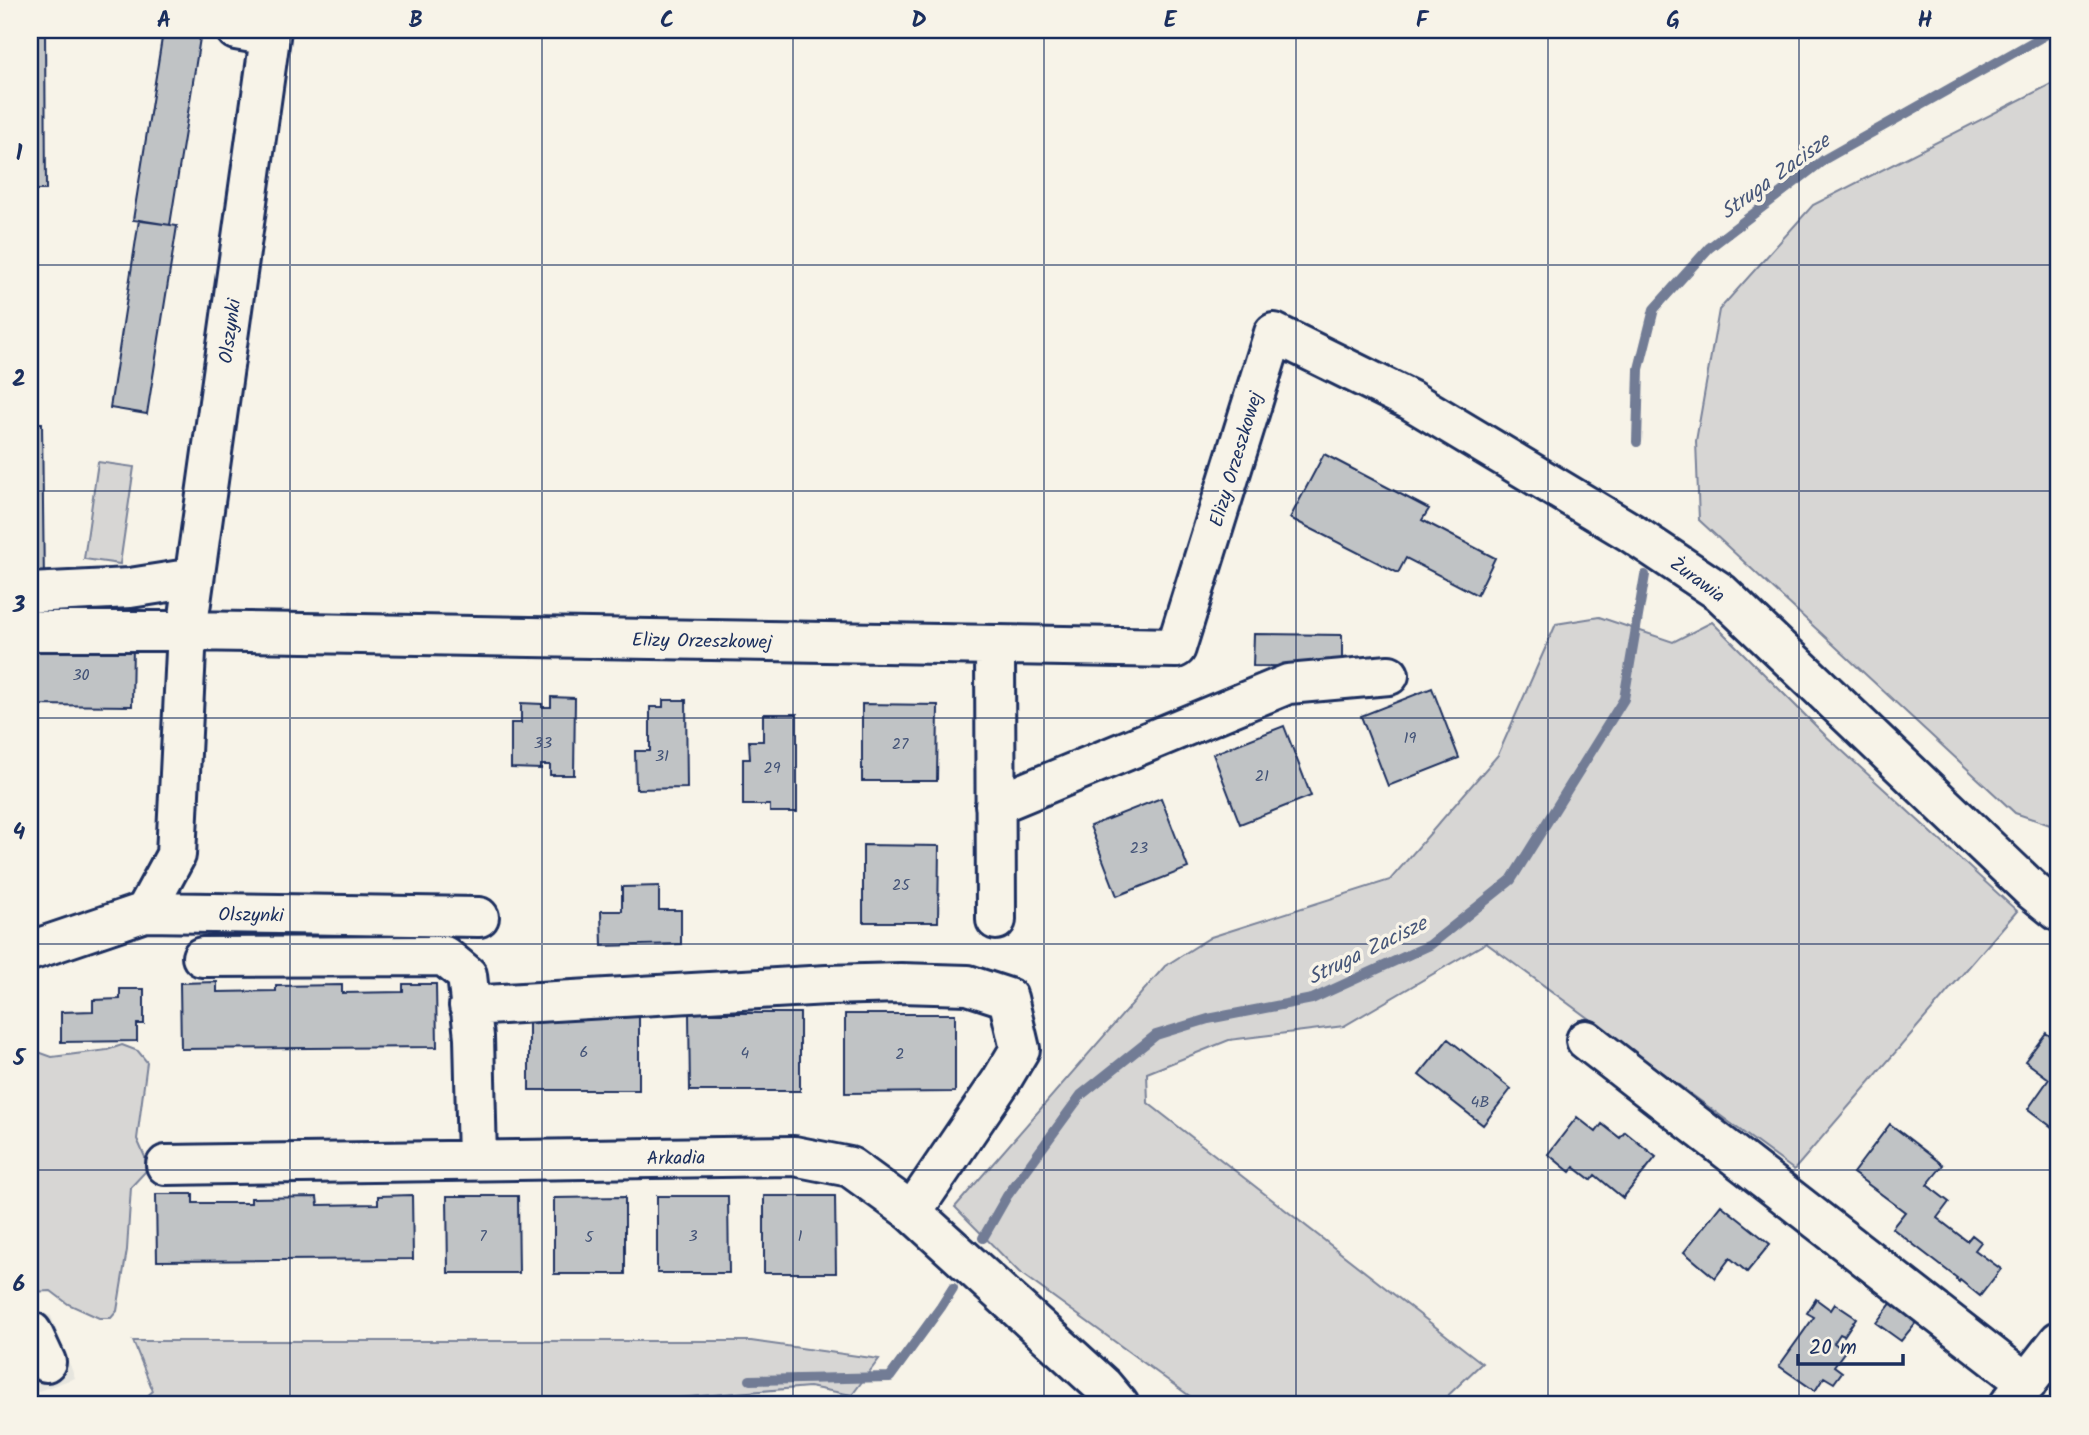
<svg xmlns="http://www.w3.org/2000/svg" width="2089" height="1435" viewBox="0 0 2089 1435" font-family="Kalam,sans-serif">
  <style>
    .built { fill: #e6e5de }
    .green { fill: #d7d6d4; stroke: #798299; stroke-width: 2 }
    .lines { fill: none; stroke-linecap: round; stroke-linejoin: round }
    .stream { stroke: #727c95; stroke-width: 10 }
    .building { fill: #c0c3c5; stroke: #1b2f5e; stroke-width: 2 }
    .minor-casing { stroke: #1b2f5e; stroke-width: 44 }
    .minor { stroke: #f7f3e8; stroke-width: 38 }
    .grid { fill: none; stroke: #1b2f5e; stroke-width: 2; stroke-opacity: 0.55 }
    .labels { text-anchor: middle; stroke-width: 7; stroke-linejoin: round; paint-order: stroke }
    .number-label { font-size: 16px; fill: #445478 }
    .street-label { font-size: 19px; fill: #1b2f5e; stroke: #f7f3e8 }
    .water-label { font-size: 21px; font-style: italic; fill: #465679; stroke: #f7f3e8 }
    .neatline { fill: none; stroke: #1b2f5e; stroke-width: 2.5 }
    .grid-label { font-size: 23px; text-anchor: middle; font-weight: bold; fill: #1b2f5e }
  </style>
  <rect width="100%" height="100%" fill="#f7f3e8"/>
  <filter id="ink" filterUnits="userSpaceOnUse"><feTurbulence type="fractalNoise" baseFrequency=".0143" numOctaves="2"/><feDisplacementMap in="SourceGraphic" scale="14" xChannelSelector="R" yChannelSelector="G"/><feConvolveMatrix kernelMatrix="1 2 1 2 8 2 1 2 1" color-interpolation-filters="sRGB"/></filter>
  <g filter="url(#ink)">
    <path class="built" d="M30 1309 51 1316 75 1378 30 1394Z"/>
    <path class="green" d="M2059 80V828L2015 813 1699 520 1696 441 1719 310 1813 205Z
      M98 462 134 467 120 564 84 559Z
      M1599 617 1673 642 1712 622 1825 735 2017 911 1794 1170 1486 943 1344 1026 1229 1040 1147 1073 1148 1103 1482 1363 1438 1405H1202L1019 1272 955 1207 1165 966 1211 937 1390 880 1498 755 1556 624Z
      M122 1045 138 1051 147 1062 137 1139 145 1157 146 1171 131 1187 127 1250 117 1311 111 1318H99L68 1304 51 1291 30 1292V1049L52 1057 107 1050Z
      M133 1341H751L879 1359 852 1395 809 1387 595 1405H137L153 1391Z"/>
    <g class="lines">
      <path class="stream" d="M1637 442 1639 369 1654 309 1709 248 1825 159 2054 30
        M983 1238 1007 1196 1081 1095 1156 1035 1208 1019 1312 999 1430 945 1511 880 1624 699 1645 575
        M750 1380 890 1377 941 1307 953 1288"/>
    </g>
    <path class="building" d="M30 32H45L46 190H30Z
      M163 32 200 38 170 225 133 220Z
      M139 220 177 226 147 414 110 408Z
      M30 423H42L44 584H30Z
      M1324 454 1429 509 1422 520 1495 558 1477 595 1406 558 1398 573 1290 518Z
      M1254 634 1342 635V667L1253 666Z
      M30 642 133 644 132 706 30 705Z
      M1432 688 1459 758 1388 786 1361 716Z
      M551 697 575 698 574 775H550V765H541V769L511 768V723H521V703L542 704V707H551Z
      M663 700H686L687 788 636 789 635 751H650V707H663Z
      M862 704 938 705 937 781H862Z
      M763 714H797V812H770V805H743V759H750L749 741H763Z
      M1284 726 1311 796 1240 824 1213 754Z
      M1161 798 1188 868 1117 896 1090 826Z
      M863 845 939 846 938 922H863Z
      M659 886V910H681V944L602 946 601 911H622V887Z
      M217 982V992L276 991V986L342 985V993L403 992V984H436L437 1047 181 1049 180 983Z
      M120 989H144V1024H137V1041L61 1042V1012L93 1011V1000L120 999Z
      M529 1012H639V1090H529Z
      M689 1013H800V1091H690Z
      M845 1014H955V1092L845 1093Z
      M2046 1033 2059 1043V1127L2057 1131 2028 1109 2049 1079 2025 1061Z
      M1448 1039 1511 1089 1483 1125 1419 1075Z
      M1577 1117 1596 1132 1602 1124 1620 1138 1625 1132 1656 1157 1623 1198 1595 1175 1591 1180 1574 1167 1570 1172 1548 1154Z
      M1890 1124 1943 1165 1927 1185 1949 1202 1937 1218 1967 1241 1972 1235 1981 1242 1975 1250 2001 1269 1980 1296 1960 1280 1959 1282 1956 1279 1957 1278 1892 1228 1905 1212 1853 1173Z
      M156 1194H193V1203H251V1198L317 1197 318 1205 378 1204V1196L412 1195 413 1259 157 1261Z
      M447 1196H518L519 1273H448Z
      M657 1196H728L729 1273H657Z
      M764 1196H835L836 1273H764Z
      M625 1197V1274H554V1198Z
      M1721 1205 1770 1244 1747 1272 1730 1258 1715 1278 1684 1252Z
      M1816 1299 1831 1310 1835 1304 1856 1318 1844 1336 1840 1334 1834 1343 1845 1351 1834 1366 1842 1372 1834 1383 1824 1377 1815 1391 1779 1366 1814 1317 1807 1313Z
      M1893 1301 1918 1320 1901 1341 1876 1323Z"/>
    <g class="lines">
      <g class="minor-casing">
        <path id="minor" d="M236 30 270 36
          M30 593 130 588 194 578
          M30 631H187L271 30
          M995 646 996 920
          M995 805 1288 684 1389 675
          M145 912 176 855 187 631 1176 648 1274 333 1410 400 1630 532 1720 592 2033 891 2059 912
          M30 951 145 912 479 917
          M202 957 444 956 467 975 474 1037 477 1159
          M469 1006 827 985 901 983 968 985 1008 998 1020 1049 1001 1081 912 1212
          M1586 1040 2027 1383
          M166 1165 794 1156 850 1167 912 1212 1103 1386 1119 1405
          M30 1332H32L46 1362
          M2009 1405 2059 1341"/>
      </g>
      <use href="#minor" class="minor"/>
    </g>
  </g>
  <path class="grid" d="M290 30V1405M542 30V1405M793 30V1405M1044 30V1405M1296 30V1405M1548 30V1405M1799 30V1405M30 265H2059M30 491H2059M30 718H2059M30 944H2059M30 1170H2059"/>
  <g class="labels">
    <g class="number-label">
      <text x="81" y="680">30</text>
      <text x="1410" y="743">19</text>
      <text x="543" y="748">33</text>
      <text x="900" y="749">27</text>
      <text x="662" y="761">31</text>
      <text x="772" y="773">29</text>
      <text x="1262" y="781">21</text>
      <text x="1139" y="853">23</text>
      <text x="901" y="890">25</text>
      <text x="584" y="1057">6</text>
      <text x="745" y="1058">4</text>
      <text x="900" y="1059">2</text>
      <text x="1480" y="1107">4B</text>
      <text x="483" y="1241">7</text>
      <text x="693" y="1241">3</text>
      <text x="800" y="1241">1</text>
      <text x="589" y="1242">5</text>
    </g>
    <g class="street-label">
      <text transform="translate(229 331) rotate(-82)" y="7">Olszynki</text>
      <text transform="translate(1235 459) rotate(-73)" y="7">Elizy Orzeszkowej</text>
      <text transform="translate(1698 579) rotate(36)" y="7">Żurawia</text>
      <text transform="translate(702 640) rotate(1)" y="7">Elizy Orzeszkowej</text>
      <text transform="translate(251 914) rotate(1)" y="7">Olszynki</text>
      <text transform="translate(676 1157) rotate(-1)" y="7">Arkadia</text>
    </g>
    <g class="water-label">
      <text transform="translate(1775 176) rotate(-36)" y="7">Struga Zacisze</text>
      <text transform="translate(1367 950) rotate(-26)" y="7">Struga Zacisze</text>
    </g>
  </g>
  <rect width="2089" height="1435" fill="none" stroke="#f7f3e8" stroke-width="77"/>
  <path d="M1798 1354v10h105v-10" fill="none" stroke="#1b2f5e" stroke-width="3.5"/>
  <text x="1809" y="1354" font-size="21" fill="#1b2f5e" stroke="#f7f3e8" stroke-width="5" paint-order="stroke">20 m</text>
  <rect x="38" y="38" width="2012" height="1358" class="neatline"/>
  <g class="grid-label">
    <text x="164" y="27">A</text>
    <text x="416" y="27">B</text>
    <text x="667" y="27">C</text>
    <text x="919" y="27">D</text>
    <text x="1170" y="27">E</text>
    <text x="1422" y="27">F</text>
    <text x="1673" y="27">G</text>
    <text x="1925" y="27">H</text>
    <text x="19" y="160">1</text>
    <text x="19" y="386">2</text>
    <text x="19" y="612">3</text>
    <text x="19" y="839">4</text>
    <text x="19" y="1065">5</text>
    <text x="19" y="1291">6</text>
  </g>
</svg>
